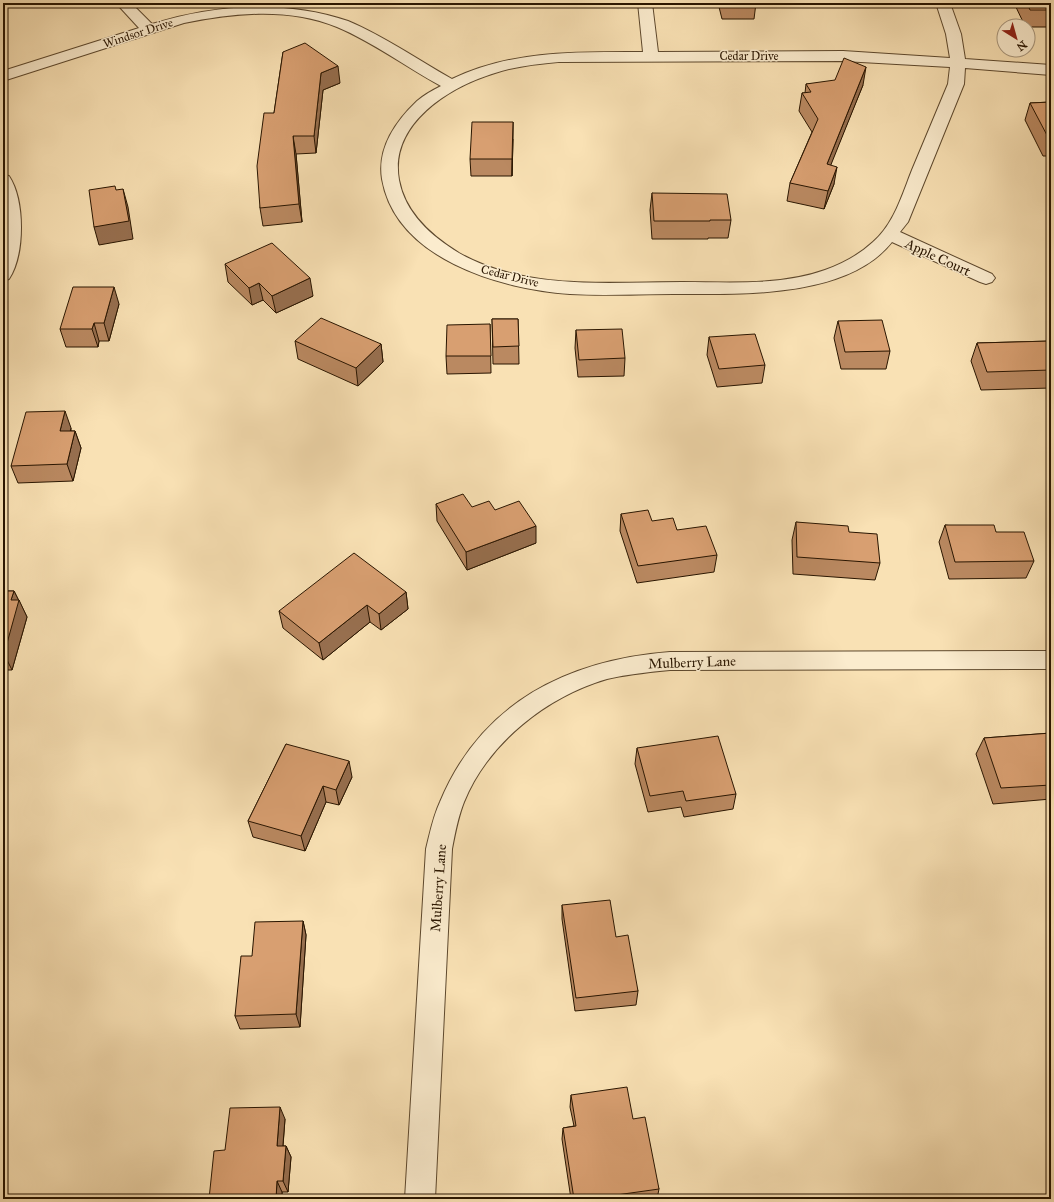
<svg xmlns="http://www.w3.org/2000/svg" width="1054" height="1202" viewBox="0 0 1054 1202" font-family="'IM FELL Great Primer',serif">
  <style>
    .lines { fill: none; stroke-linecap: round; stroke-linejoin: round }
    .minor-casing { stroke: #5d482d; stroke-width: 2 }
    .minor { fill: #fbecce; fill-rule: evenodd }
    .wall { fill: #ba8961; stroke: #291500 }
    .shaded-wall { fill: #976f4f; stroke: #291500 }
    .building { fill: #d89f71; stroke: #291500 }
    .labels { text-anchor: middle; stroke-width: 3; stroke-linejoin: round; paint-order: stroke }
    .far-street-label { font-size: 12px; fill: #291500; stroke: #fbecce }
    .street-label { font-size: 14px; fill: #291500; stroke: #fbecce }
  </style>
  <rect width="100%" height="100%" fill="#f9e1b4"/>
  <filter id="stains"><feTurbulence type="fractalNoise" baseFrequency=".005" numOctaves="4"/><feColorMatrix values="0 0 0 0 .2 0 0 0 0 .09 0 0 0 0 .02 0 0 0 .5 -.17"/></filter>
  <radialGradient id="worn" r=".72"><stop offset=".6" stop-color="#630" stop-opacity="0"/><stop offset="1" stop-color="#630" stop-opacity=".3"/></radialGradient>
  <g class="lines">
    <g class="minor-casing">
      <path id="minor" d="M116 3H131L152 24C215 4 286 0 348 21 384 36 418 60 452 79 512 50 578 52 643 52L638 3H652L658 52 843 51 950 58 946 34 936 3H950L961 34 965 59 1051 65V75L965 68 964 84 908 222 900 232 992 274 995 278 992 282 986 284 980 282 892 242C847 299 739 294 673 294 639 294 604 296 570 294 500 289 396 259 382 179 377 148 396 121 417 101 424 95 433 90 441 86 406 67 373 42 337 27 288 7 234 13 184 23L3 81V71L139 28ZM843 61 950 67 948 84C936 113 924 141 912 170 902 195 894 224 873 242 859 255 842 264 825 270 780 286 729 282 682 282 608 282 526 291 459 253 431 236 405 213 399 180 389 124 449 87 495 73 516 66 538 64 559 62Z
        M3 175 9 176C25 200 25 255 9 279L3 281Z
        M1051 651V669L670 670C649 672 628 674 607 679 546 697 488 743 464 802 458 817 455 833 452 849L435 1199H405L426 849C430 833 433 817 440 802 481 703 567 660 670 652Z"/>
    </g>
    <use href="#minor" class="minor"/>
  </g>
  <path class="wall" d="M718 3H756L754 19H722Z
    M1014 3H1051V27H1028V26H1025Z
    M283 52 340 83 323 90 316 153 296 154 302 222 263 226 260 208Z
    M806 84 863 85 830 165 834 184 824 209 787 201 790 183 812 132 799 111 802 93H805Z
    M1051 102V156H1043L1025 120 1030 103Z
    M513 139 512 176H471L470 159Z
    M652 193 731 220 728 238H708V239H652L650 210Z
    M225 264 313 296 276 313 263 300 252 305 228 282Z
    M119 304 109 341H99L98 347H66L60 329Z
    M492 319H518L519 364H493Z
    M838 321 890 351 886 369H841L834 338Z
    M490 324 491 373 447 374 446 356Z
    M576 330 625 358 624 376 578 377 575 348Z
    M709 337 765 365 762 383 717 387 707 355Z
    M295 341 381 344 383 362 358 386 298 359Z
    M1051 341V388L981 390 971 361 977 343Z
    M71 428V431H75L81 448 73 481 18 483 11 466Z
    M436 504 495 510 536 543 467 570 437 521Z
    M621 514 677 530 717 555 714 572 637 583 620 531Z
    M796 522 849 532 880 563 875 580 793 574 792 540Z
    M945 525 996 532 1034 561 1026 578 949 579 939 542Z
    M3 591H14L27 617 12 670H3Z
    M406 592 408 609 381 630 370 622 323 660 283 628 279 611Z
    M1051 733V799L993 804 976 754 984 738Z
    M286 744 352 777 339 805 326 802 305 851 253 837 248 821Z
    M637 748 736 794 733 809 684 817 681 807 648 812 635 764Z
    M562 905 616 937 638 991 636 1005 575 1011 562 919Z
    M303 921 306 935 300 1027 240 1029 235 1016 252 956Z
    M571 1095 633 1119 659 1189 657 1199H571L562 1139 563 1128 574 1126 570 1107Z
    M285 1119 283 1146H286L291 1157 288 1192H282V1199H209L225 1150Z"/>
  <path class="shaded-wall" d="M338 66 340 83 323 90 316 153 314 136 321 73Z
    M866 67 863 85 824 182 827 164Z
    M513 122V139L512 176V159Z
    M293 136 296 154 302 222 299 204Z
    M837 167 834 184 824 209 828 191Z
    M123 189 128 207 133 239 99 245 94 227Z
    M310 278 313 296 276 313 272 296Z
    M259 283 263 300 252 305 249 288Z
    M114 287 119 304 109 341 104 323Z
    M94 323 99 341 98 347 92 329Z
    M381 344 383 362 358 386 356 368Z
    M65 411 71 428 66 449 60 431Z
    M75 431 81 448 73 481 67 464Z
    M536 526V543L467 570 466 552Z
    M14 591 19 601V600L27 617 12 670 4 654 11 600Z
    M406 592 408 609 381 630 379 614Z
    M367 605 370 622 323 660 319 643Z
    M349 761 352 777 339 805 336 790Z
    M323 786 326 802 305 851 301 836Z
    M303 921 306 935 300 1027 296 1014Z
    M280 1107 285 1119 282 1157 277 1146Z
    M286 1146 291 1157 288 1192 283 1181Z
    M277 1181 282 1192V1199H276Z"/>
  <path class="building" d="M1027 3H1051V10H1030Z
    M305 43 338 66 321 73 314 136H293L299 204 260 208 257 166 264 113H274L283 52Z
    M844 58 866 67 827 164 837 167 828 191 790 183 818 119 802 93 811 92 806 84 835 80Z
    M1051 102V139H1049L1030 103Z
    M472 122H513L512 159H470Z
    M115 186 116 190 123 189 129 221 94 227 89 190Z
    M652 193 727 194 731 220H710V221H654Z
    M272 243 310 278 272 296 259 283 249 288 225 264Z
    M73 287H114L104 323H94L92 329H60Z
    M321 318 381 344 356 368 295 341Z
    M492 319H518L519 346 493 347Z
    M882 320 890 351 845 352 838 321Z
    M490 324 491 356H446L447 325Z
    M622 329 625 358 579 360 576 330Z
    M755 334 765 365 719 369 709 337Z
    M1051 341V370L987 372 977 343Z
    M65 411 60 431H75L67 464 11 466 26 412Z
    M463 494 472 507 489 501 495 510 519 501 536 526 466 552 436 504Z
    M648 510 652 521 673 518 677 530 706 526 717 555 638 566 621 514Z
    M796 522 848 526 849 532 877 534 880 563 797 557Z
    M945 525H994L996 532H1024L1034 561 955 562Z
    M354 553 406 592 379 614 367 605 319 643 279 611Z
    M3 591H14L11 600H19L4 654H3Z
    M1051 733V785L1001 788 984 738Z
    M718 736 736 794 686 801 683 791 650 796 637 748Z
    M286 744 349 761 336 790 323 786 301 836 248 821Z
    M610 900 616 937 628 935 638 991 576 998 562 905Z
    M303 921 296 1014 235 1016 241 956H252L255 922Z
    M627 1087 633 1119 645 1117 659 1189 602 1197V1199H574L563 1128 576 1126 571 1095Z
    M280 1107 277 1146H286L283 1181H277L276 1199H209L214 1151 225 1150 230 1108Z"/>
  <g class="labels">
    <g class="far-street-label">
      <text transform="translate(138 33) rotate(-18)" y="4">Windsor Drive</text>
      <text x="749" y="60">Cedar Drive</text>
      <text transform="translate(510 276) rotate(14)" y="4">Cedar Drive</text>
    </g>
    <g class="street-label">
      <text transform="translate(938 257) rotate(25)" y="5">Apple Court</text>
      <text transform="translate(692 662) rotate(-2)" y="5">Mulberry Lane</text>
      <text transform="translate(438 888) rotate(-86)" y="5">Mulberry Lane</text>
    </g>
  </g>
  <rect width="1054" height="1202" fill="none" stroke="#f9e1b4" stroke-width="16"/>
  <rect x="4" y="4" width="1046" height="1194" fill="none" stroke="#291500" stroke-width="2"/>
  <rect x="8" y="8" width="1038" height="1186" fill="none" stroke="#291500"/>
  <g transform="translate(1016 38) rotate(143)"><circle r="19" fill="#fbecce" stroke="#a7967c"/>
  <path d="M0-3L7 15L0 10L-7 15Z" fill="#8f2418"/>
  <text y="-6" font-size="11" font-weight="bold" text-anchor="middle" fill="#291500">N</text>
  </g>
  <rect width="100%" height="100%" filter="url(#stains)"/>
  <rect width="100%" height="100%" fill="url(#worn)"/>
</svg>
